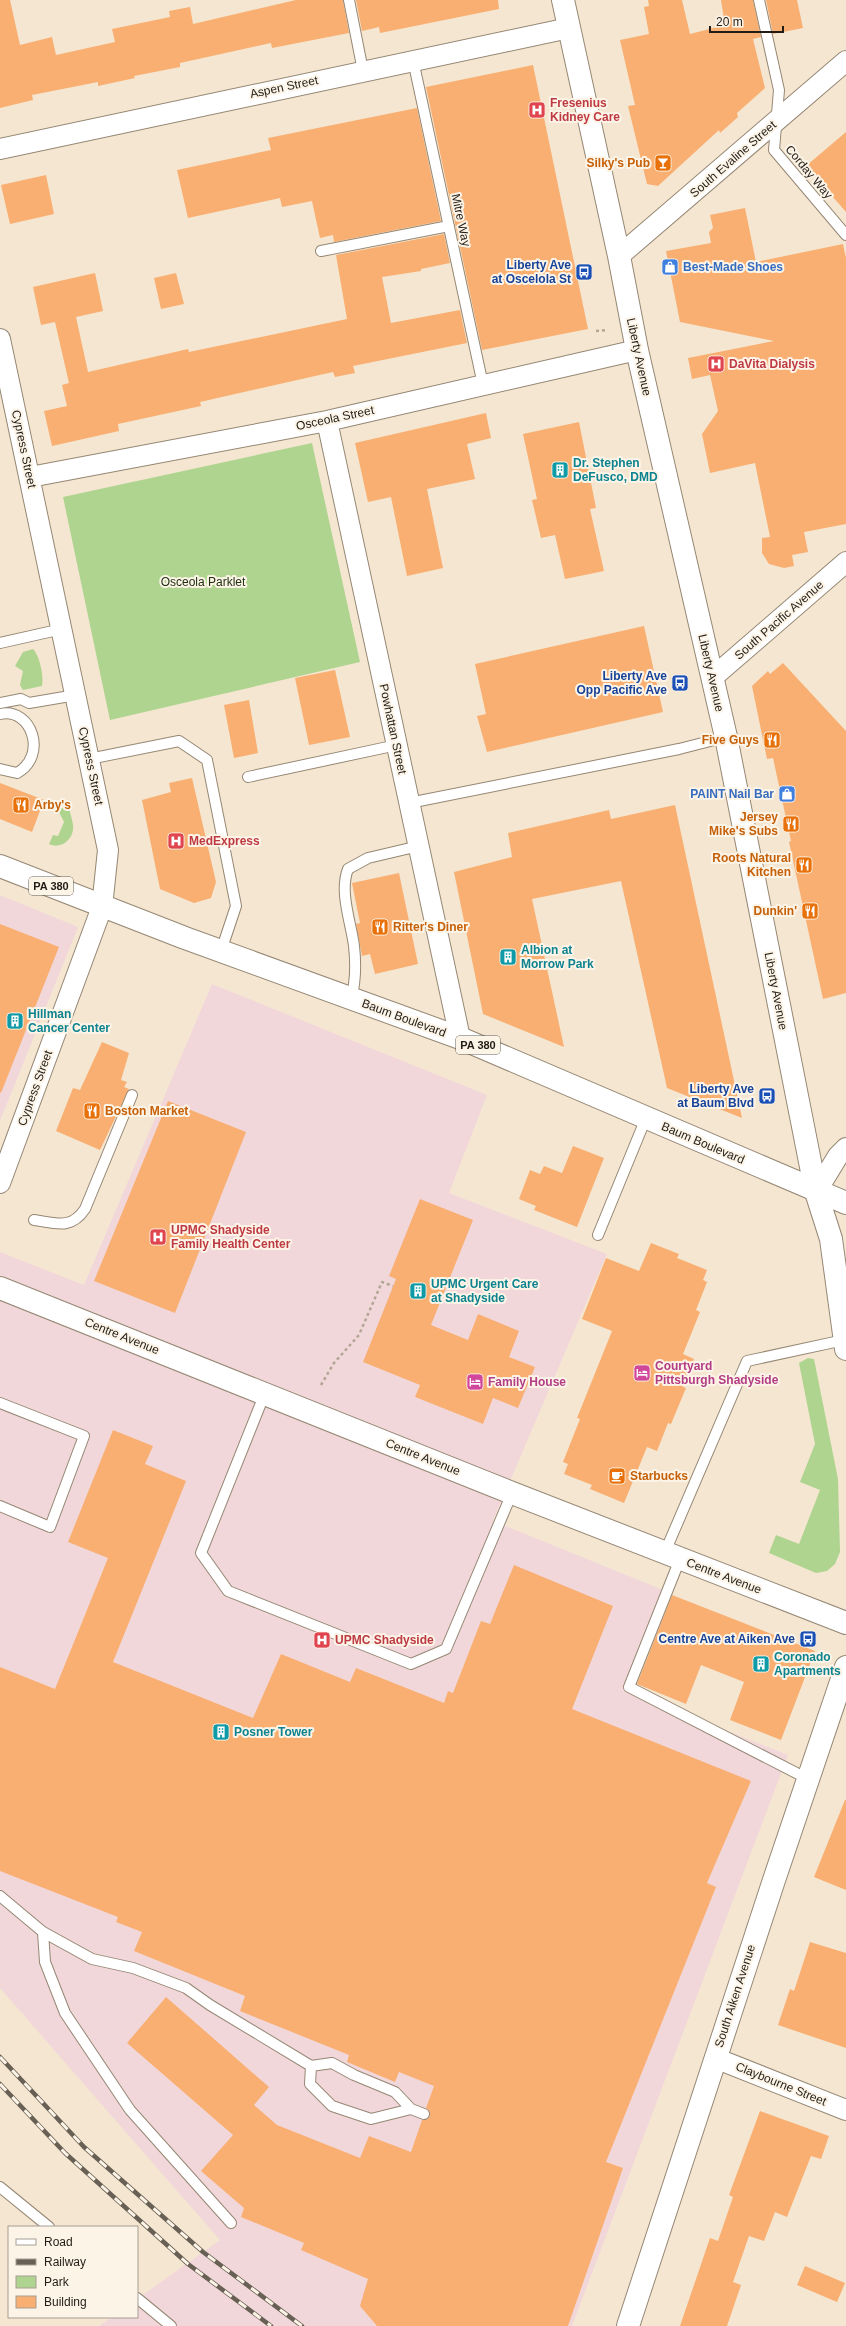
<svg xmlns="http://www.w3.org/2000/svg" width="846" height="2326" viewBox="0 0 846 2326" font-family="Arial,sans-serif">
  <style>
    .medical { fill: #f2d7da }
    .green { fill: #afd48f }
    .building { fill: #f8af71 }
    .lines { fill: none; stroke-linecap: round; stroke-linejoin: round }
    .service-casing { stroke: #958774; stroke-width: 12 }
    .minor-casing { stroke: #958774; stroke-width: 22 }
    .secondary-casing { stroke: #958774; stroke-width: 24 }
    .primary-casing { stroke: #958774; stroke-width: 24 }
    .path { stroke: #b2a695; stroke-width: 2.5; stroke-dasharray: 3 3; stroke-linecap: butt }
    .service { stroke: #fff; stroke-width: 10 }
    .minor { stroke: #fff; stroke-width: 20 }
    .secondary { stroke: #fff; stroke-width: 22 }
    .primary { stroke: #fff; stroke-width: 22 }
    .rail-casing { stroke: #686054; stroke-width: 4.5 }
    .rail { stroke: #fdf4e8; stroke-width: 3; stroke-dasharray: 9; stroke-linecap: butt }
    .labels { text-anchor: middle; stroke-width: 4; stroke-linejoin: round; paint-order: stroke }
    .shield { fill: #fdf4e8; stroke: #635d54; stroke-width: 1 }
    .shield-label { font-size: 11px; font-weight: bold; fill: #211c15 }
    .street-label { font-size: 12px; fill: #211c15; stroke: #fdf4e8 }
    .health-label { font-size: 12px; font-weight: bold; fill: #be3a42; stroke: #fdf4e8; text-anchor: start }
    .food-label { font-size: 12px; font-weight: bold; fill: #c56008; stroke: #fdf4e8; text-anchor: end }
    .transit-label { font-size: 12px; font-weight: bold; fill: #164399; stroke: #fdf4e8; text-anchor: end }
    .shop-label { font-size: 12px; font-weight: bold; fill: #366cbe; stroke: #fdf4e8; text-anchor: start }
    .culture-label { font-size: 12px; font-weight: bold; fill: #0d838f; stroke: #fdf4e8; text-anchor: start }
    .park-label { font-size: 12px; fill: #203110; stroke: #fdf4e8 }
    .hotel-label { font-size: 12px; font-weight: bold; fill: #b23c85; stroke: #fdf4e8; text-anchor: start }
  </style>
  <rect width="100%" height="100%" fill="#f5e6d1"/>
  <path class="medical" d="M0 895 78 927 0 1121Z
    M212 984 487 1095 449 1193 607 1254 493 1521 663 1590 624 1690 788 1755 572 2326H99L112 2317H137V2299L220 2240 0 1988V1252L84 1285Z"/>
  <path class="green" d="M312 443 360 662 110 720 63 497Z
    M33 649C40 656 44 677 42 686L23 690 20 685 23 671 15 666 23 652Z
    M62 808H69C70 814 74 823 73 830 71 842 59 849 49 844L53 835 58 836 64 822 59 812Z
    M808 1358 814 1359 838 1479 840 1552 835 1564 827 1571 816 1573 769 1553 776 1535 799 1544 820 1490 800 1482 815 1444 799 1363Z"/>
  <path class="building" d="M0 0H10L20 45 52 37 56 55 115 42 112 29 170 17 169 11 190 7 193 24 296 0H343L349 33 272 48 271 43 221 54 180 63V67L134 76 135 78 98 86V82L32 95 33 100 0 108Z
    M356 0H498L499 9 380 33 379 27 362 31Z
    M648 0H682L690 34 725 25 721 0H753L761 37 753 39 765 88 737 113 738 117 720 133 719 130 658 186 647 184 628 106 635 105 620 40 649 34 644 7 649 6Z
    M766 0H797L803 28 773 34Z
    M533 65 588 329 482 350 426 87Z
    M417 108 441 221 334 242 333 235 320 238 312 201 282 207 280 198 188 218 177 170 271 150 268 138Z
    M846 132V212L806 166Z
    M46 175 54 214 10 224 1 185Z
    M745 208 756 262 843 244 846 258V524L804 532 808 552 792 555 794 566 784 568 769 564 762 553V538L770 537 755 463 710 473 702 434 718 411 710 375 692 379 688 358 774 341 680 322 666 251 711 243 709 232 713 228 710 215Z
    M444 234 450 263 421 269V271L382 277 391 323 460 310 467 343 353 366 355 373 335 377 333 372 200 402 201 406 118 424 119 431 52 446 44 411 67 406 62 385 69 383 55 322 41 325 33 287 95 273 103 311 76 317 88 372 188 349 189 352 347 319 336 255Z
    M176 273 184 304 161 309 154 278Z
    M486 413 491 438 467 444 475 479 427 489 443 568 407 576 391 497 368 502 355 443Z
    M579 422 596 508 590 509 604 571 565 579 555 535 541 538 532 500 537 499 523 434Z
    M644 626 663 712 487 752 477 716 486 714 475 664Z
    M783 663 846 731V993L823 999 789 842 791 841 773 758 767 759 752 686 768 671 770 674Z
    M335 670 350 737 309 745 295 678Z
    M249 700 258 753 234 758 224 705Z
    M192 778 216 882 211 898 194 903 160 889 142 800 171 792 169 783Z
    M0 783 44 800 32 832 0 819Z
    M675 805 742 1118 667 1088 621 881 532 899 564 1047 483 1014 454 872 512 857 508 833 609 810 611 819Z
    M399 873 418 964 375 974 370 954 362 956 356 924 360 923 352 883Z
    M0 924 59 947 1 1093 0 1092Z
    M102 1042 129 1053 121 1080 127 1082 124 1087 129 1089 100 1150 56 1131 73 1088 80 1090Z
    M168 1101 246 1132 175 1313 94 1281Z
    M573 1146 604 1158 577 1227 534 1210 536 1206 519 1199 530 1170 540 1174 544 1166 562 1173Z
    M420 1199 473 1220 431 1325 468 1340 478 1314 519 1331 509 1357 535 1367 518 1408 493 1398 483 1424 415 1397 420 1385 363 1362 396 1279 389 1276Z
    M651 1243 679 1254 677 1258 707 1270 703 1280 707 1282 696 1310 700 1312 683 1354 694 1359 683 1387 686 1388 671 1424 668 1423 657 1451 647 1447 624 1503 590 1489 592 1485 564 1474 568 1464 563 1462 580 1419 577 1418 612 1331 582 1319 606 1258 639 1271Z
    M113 1430 153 1446 145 1464 186 1481 113 1662 253 1718 281 1654 350 1682 356 1668 444 1703 448 1691 453 1693 481 1621 490 1624 514 1565 613 1606 572 1709 751 1781 707 1883 716 1887 606 2162 623 2168 568 2326H377L360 2306 368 2279 301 2250 304 2243 241 2217 244 2208 201 2171 233 2135 127 2043 166 1997 269 2087 254 2105 277 2125 360 2158 369 2136 411 2152 422 2120 428 2119 430 2116 429 2110 426 2108 434 2086 399 2072 395 2082 347 2062 349 2055 240 2011 245 1996 134 1951 142 1932 116 1922 118 1917 0 1871V1667L55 1689 108 1558 68 1542Z
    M672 1595 815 1651 781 1740 730 1720 744 1682 701 1665 686 1704 637 1684Z
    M845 1800H846V1890L814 1877Z
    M810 1942 846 1953V2048L778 2025 790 1989 794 1991Z
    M760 2111 829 2136 821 2159 811 2156 787 2217 775 2212 764 2241 749 2236 733 2282 741 2285 727 2326H680L710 2238 718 2241 733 2197 729 2195Z
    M805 2266 845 2283 837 2302 797 2285Z"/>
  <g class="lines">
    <g class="service-casing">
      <path id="service" d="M349 0 363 71
        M759 0 779 90 774 150 846 235
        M413 60 483 385
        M321 251 449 226
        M0 643 62 629
        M0 703 21 699 29 703 76 695
        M0 714C32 707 48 756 17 773L0 769
        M89 759 179 741 207 760 236 906 221 951
        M248 777 397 745
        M409 803 679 749 726 737
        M351 999C356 981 356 964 354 946 351 922 339 892 348 869L368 858 419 846
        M34 1220C56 1223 71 1230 85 1209L132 1095
        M598 1235 646 1118
        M265 1393 201 1553 228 1591 411 1664 446 1649 512 1493
        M0 1403 84 1436 50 1527 0 1506
        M665 1552 747 1361 844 1340
        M680 1559 629 1687 808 1779
        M0 1896 43 1932 92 1959 133 1968 186 1988 210 2005 311 2066
        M43 1932 45 1962 65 2013 130 2110 231 2223
        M411 2109 371 2119 332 2106 310 2084 311 2066 332 2063 354 2075 395 2092 411 2109 424 2114
        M0 2187 49 2227
        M137 2298 171 2326"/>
    </g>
    <g class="minor-casing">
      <path id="minor" d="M0 149 569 28
        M619 256 846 61
        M0 339 108 850 102 907 0 1183
        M327 421 460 1038
        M30 477 327 421 637 350
        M712 678 846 562
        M816 1192 838 1156 846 1148
        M715 2058 846 2110"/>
    </g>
    <g class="secondary-casing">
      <path id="secondary" d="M816 1192 831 1239 846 1349
        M0 1288 512 1493 846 1623
        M628 2326 774 1880 846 1667"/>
    </g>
    <g class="primary-casing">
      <path id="primary" d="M563 0 619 256 637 350 726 737 816 1192
        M0 866 185 938 460 1038 846 1203"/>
    </g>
    <path class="path" d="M596 331 608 330
      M321 1385 334 1363 359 1335 382 1282 393 1286"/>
    <use href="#service" class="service"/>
    <use href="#minor" class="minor"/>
    <use href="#secondary" class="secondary"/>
    <use href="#primary" class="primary"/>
    <g class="rail-casing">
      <path id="rail" d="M0 2057 84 2147 203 2252 302 2326
        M0 2084 65 2153 188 2264 271 2326"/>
    </g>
    <use href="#rail" class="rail"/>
  </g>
  <defs>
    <g id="hospital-square" transform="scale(0.9)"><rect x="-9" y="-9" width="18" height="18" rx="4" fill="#e0444e" stroke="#fdf4e8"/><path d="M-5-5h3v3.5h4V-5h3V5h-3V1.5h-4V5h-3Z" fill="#fff"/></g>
    <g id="bar-square" transform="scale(0.9)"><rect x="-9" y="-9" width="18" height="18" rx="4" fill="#e8710a" stroke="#fdf4e8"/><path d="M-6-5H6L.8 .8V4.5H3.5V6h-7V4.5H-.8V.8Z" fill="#fff"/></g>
    <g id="shop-square" transform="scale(0.9)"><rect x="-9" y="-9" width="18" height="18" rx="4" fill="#3f7fe0" stroke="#fdf4e8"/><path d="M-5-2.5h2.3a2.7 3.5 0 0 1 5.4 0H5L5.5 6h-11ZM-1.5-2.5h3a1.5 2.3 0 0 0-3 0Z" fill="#fff"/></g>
    <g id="bus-square" transform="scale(0.9)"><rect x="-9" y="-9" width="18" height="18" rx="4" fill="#1a4fb4" stroke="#fdf4e8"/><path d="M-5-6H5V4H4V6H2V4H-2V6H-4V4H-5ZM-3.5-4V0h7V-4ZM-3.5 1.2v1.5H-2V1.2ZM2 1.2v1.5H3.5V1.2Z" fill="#fff"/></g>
    <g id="building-square" transform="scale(0.9)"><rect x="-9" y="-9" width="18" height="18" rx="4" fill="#0f9aa8" stroke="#fdf4e8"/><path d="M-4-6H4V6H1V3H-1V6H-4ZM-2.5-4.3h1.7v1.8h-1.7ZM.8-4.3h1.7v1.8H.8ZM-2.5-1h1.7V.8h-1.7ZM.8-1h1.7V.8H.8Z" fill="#fff"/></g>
    <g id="restaurant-square" transform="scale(0.9)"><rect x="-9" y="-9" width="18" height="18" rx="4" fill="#e8710a" stroke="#fdf4e8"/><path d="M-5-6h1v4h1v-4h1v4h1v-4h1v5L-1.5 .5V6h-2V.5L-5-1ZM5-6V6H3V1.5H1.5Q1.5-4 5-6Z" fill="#fff"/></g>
    <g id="hotel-square" transform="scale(0.9)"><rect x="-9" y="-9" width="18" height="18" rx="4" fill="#d1479c" stroke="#fdf4e8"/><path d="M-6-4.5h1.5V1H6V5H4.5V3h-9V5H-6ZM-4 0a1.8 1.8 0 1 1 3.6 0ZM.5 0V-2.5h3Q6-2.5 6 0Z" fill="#fff"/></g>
    <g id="cafe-square" transform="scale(0.9)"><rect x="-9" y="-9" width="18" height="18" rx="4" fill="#e8710a" stroke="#fdf4e8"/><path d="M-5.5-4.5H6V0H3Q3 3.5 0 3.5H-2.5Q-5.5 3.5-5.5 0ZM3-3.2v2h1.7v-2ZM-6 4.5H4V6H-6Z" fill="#fff"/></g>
  </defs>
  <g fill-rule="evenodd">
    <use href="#hospital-square" x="537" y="110"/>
    <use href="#bar-square" x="663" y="163"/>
    <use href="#shop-square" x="670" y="267"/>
    <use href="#bus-square" x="584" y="272"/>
    <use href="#hospital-square" x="716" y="364"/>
    <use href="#building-square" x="560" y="470"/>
    <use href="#bus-square" x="680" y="683"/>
    <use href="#restaurant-square" x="772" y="740"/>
    <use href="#shop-square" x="787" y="794"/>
    <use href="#restaurant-square" x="21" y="805"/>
    <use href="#restaurant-square" x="791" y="824"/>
    <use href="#hospital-square" x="176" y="841"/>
    <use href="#restaurant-square" x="804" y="865"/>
    <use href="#restaurant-square" x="810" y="911"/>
    <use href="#restaurant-square" x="380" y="927"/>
    <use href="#building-square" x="508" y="957"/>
    <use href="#building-square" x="15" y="1021"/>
    <use href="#bus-square" x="767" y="1096"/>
    <use href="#restaurant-square" x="92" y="1111"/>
    <use href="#hospital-square" x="158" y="1237"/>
    <use href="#building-square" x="418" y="1291"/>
    <use href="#hotel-square" x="642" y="1373"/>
    <use href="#hotel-square" x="475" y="1382"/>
    <use href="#cafe-square" x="617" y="1476"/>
    <use href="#bus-square" x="808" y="1639"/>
    <use href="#hospital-square" x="322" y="1640"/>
    <use href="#building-square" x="761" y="1664"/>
    <use href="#building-square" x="221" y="1732"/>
  </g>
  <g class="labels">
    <g class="shield">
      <rect x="29" y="877" width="44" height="18" rx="3"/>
      <rect x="456" y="1036" width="44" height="18" rx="3"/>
    </g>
    <g class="shield-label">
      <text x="51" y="890">PA 380</text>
      <text x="478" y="1049">PA 380</text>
    </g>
    <g class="street-label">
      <text transform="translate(284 87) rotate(-12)" y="4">Aspen Street</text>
      <text transform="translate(733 159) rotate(-41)" y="4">South Evaline Street</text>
      <text transform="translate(809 172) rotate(50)" y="4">Corday Way</text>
      <text transform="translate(461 220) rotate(78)" y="4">Mitre Way</text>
      <text transform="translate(639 357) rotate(78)" y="4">Liberty Avenue</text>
      <text transform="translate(335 418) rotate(-12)" y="4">Osceola Street</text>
      <text transform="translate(24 449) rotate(78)" y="4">Cypress Street</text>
      <text transform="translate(779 620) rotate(-41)" y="4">South Pacific Avenue</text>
      <text transform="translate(711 673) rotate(77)" y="4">Liberty Avenue</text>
      <text transform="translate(393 729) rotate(78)" y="4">Powhattan Street</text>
      <text transform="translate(91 766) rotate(78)" y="4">Cypress Street</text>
      <text transform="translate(776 991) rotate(79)" y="4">Liberty Avenue</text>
      <text transform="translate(404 1018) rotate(20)" y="4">Baum Boulevard</text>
      <text transform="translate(35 1088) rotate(-70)" y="4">Cypress Street</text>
      <text transform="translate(703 1143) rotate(23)" y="4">Baum Boulevard</text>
      <text transform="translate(122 1336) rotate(22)" y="4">Centre Avenue</text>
      <text transform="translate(423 1457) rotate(22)" y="4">Centre Avenue</text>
      <text transform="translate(724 1576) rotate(21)" y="4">Centre Avenue</text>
      <text transform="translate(735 1996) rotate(-72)" y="4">South Aiken Avenue</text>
      <text transform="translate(781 2084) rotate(22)" y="4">Claybourne Street</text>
    </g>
    <g class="health-label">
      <text x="550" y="107">Fresenius<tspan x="550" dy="14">Kidney Care</tspan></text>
      <text x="729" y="368">DaVita Dialysis</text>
      <text x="189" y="845">MedExpress</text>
      <text x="171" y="1234">UPMC Shadyside<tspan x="171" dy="14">Family Health Center</tspan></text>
      <text x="335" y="1644">UPMC Shadyside</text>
    </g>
    <g class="food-label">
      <text x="650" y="167">Silky's Pub</text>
      <text x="759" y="744">Five Guys</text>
      <text x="34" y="809" text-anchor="start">Arby's</text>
      <text x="778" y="821">Jersey<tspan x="778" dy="14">Mike's Subs</tspan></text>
      <text x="791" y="862">Roots Natural<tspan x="791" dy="14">Kitchen</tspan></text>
      <text x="797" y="915">Dunkin'</text>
      <text x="393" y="931" text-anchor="start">Ritter's Diner</text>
      <text x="105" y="1115" text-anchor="start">Boston Market</text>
      <text x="630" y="1480" text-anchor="start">Starbucks</text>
    </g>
    <g class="transit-label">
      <text x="571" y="269">Liberty Ave<tspan x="571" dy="14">at Oscelola St</tspan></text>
      <text x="667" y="680">Liberty Ave<tspan x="667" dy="14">Opp Pacific Ave</tspan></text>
      <text x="754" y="1093">Liberty Ave<tspan x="754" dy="14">at Baum Blvd</tspan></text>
      <text x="795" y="1643">Centre Ave at Aiken Ave</text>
    </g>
    <g class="shop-label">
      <text x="683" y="271">Best-Made Shoes</text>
      <text x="774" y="798" text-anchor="end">PAINT Nail Bar</text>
    </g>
    <g class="culture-label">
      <text x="573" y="467">Dr. Stephen<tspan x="573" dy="14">DeFusco, DMD</tspan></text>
      <text x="521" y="954">Albion at<tspan x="521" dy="14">Morrow Park</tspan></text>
      <text x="28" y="1018">Hillman<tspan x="28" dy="14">Cancer Center</tspan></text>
      <text x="431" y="1288">UPMC Urgent Care<tspan x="431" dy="14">at Shadyside</tspan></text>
      <text x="774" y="1661">Coronado<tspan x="774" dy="14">Apartments</tspan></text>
      <text x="234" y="1736">Posner Tower</text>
    </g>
    <g class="park-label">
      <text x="203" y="586">Osceola Parklet</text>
    </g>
    <g class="hotel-label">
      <text x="655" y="1370">Courtyard<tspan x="655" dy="14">Pittsburgh Shadyside</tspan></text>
      <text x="488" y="1386">Family House</text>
    </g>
  </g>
  <rect x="8" y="2226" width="130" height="92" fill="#fdf4e8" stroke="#a59e94"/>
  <rect x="16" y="2239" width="20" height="6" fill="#ffffff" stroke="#a59e94"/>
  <text x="44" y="2246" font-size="12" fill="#211c15">Road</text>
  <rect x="16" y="2259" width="20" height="6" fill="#686054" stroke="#a59e94"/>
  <text x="44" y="2266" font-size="12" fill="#211c15">Railway</text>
  <rect x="16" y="2276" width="20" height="12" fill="#afd48f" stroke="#a59e94"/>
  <text x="44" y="2286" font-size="12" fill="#211c15">Park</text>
  <rect x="16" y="2296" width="20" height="12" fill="#f8af71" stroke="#a59e94"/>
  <text x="44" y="2306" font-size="12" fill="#211c15">Building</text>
  <path d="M710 26v6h73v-6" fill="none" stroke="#211c15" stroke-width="2"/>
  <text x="716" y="26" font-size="12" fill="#211c15" stroke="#fdf4e8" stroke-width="3" paint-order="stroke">20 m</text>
</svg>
